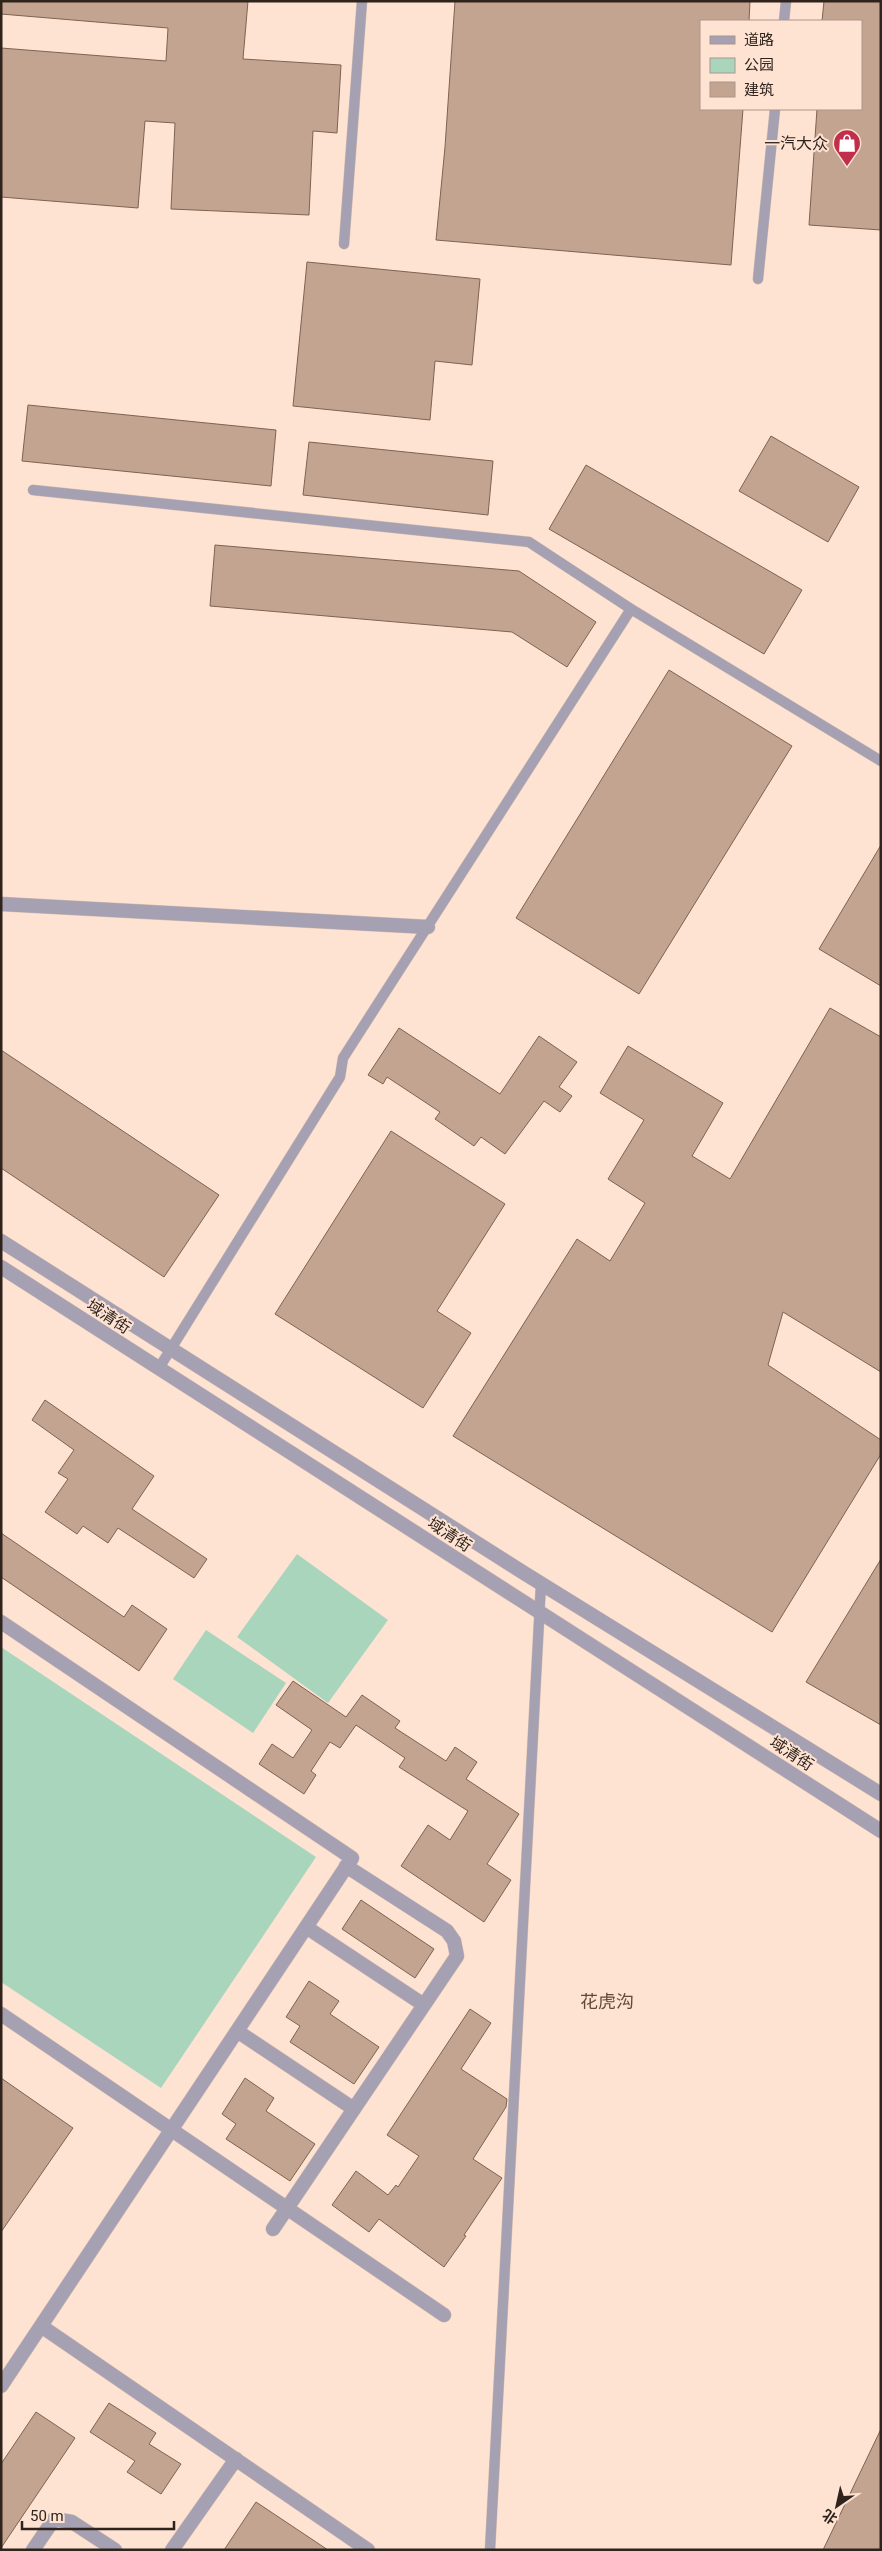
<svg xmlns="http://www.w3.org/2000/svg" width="882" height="2551" viewBox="0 0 882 2551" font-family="Roboto,'Noto Sans SC',sans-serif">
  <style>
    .green { fill: #a8d5bc }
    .building { fill: #c3a491; stroke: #7f6251 }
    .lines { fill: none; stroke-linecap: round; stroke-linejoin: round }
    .service-casing { stroke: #d9c0b2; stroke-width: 11 }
    .minor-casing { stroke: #d9c0b2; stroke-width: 15 }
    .tertiary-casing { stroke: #d9c0b2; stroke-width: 15 }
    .service { stroke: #a5a0b2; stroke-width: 10 }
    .minor { stroke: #a5a0b2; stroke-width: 14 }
    .tertiary { stroke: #a5a0b2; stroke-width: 14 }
    .labels { text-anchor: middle; stroke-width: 4; stroke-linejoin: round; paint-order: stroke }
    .poi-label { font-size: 16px; fill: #2f231c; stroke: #fee3d3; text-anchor: end }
    .street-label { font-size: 16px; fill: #2f231c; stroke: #fee3d3 }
    .neighbourhood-label { font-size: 18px; fill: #644938; stroke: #fee3d3 }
  </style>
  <rect width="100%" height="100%" fill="#fee3d3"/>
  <path class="green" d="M297 1554 388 1620 328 1703 237 1637Z
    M206 1630 286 1683 253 1733 173 1679Z
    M1 1647 316 1857 161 2088 1 1982Z"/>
  <path class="building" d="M1 1H248L243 59 341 65 337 133 313 131 309 215 171 209 175 123 145 121 138 208 1 197V48L166 61 168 28 1 14Z
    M455 1H750L749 21H701V109H743L731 265 436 240 445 147Z
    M824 1H881V230L809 225 817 109H861V21H822Z
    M307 262 480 279 472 365 435 361 430 420 293 406Z
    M28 405 276 430 271 486 22 461Z
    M771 436 859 487 828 542 739 491Z
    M309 442 493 461 488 515 303 495Z
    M586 465 802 590 764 654 549 529Z
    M215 545 519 571 596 622 567 667 512 632 210 606Z
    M669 670 792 746 639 994 516 918Z
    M881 845V986L819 949Z
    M830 1008 881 1037V1372L783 1312 768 1365 881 1440V1454L772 1632 453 1436 577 1239 610 1261 645 1203 608 1179 644 1120 600 1093 628 1046 723 1103 692 1156 730 1179Z
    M399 1028 500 1094 539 1036 577 1062 559 1087 572 1096 560 1112 544 1101 505 1154 481 1137 474 1146 435 1119 440 1112 387 1077 383 1084 368 1075Z
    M1 1050 219 1195 164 1277 1 1168Z
    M391 1131 505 1204 437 1311 471 1333 423 1408 275 1314Z
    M45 1400 154 1476 132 1509 207 1559 194 1578 118 1528 108 1543 83 1526 77 1534 45 1512 68 1479 58 1473 74 1450 32 1420Z
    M1 1533 124 1617 132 1605 167 1629 139 1671 1 1577Z
    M881 1559V1725L806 1682Z
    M293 1681 346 1717 362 1695 400 1721 395 1728 446 1761 455 1747 477 1762 466 1779 519 1814 487 1864 511 1880 484 1922 401 1866 428 1825 450 1840 468 1811 399 1767 405 1758 356 1725 340 1748 330 1742 311 1771 316 1775 304 1794 259 1764 272 1744 293 1758 312 1730 276 1705Z
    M361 1900 434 1949 415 1978 342 1929Z
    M309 1981 339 2001 330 2014 379 2047 354 2084 290 2042 300 2026 286 2017Z
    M470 2009 491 2023 461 2069 507 2099 506 2107 473 2159 502 2178 464 2235 466 2236 444 2267 379 2219 369 2232 332 2205 356 2171 388 2195 396 2185 398 2187 419 2156 387 2135Z
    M1 2078 73 2128 1 2232Z
    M245 2078 274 2098 266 2111 315 2144 290 2181 226 2139 236 2124 222 2114Z
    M109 2403 156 2433 149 2444 181 2464 161 2494 127 2472 135 2461 90 2432Z
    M36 2412 75 2438 1 2548V2464Z
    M881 2429V2550H823Z
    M256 2502 328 2550H224Z"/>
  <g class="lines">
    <g class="service-casing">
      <path id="service" d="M784 21 786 1
        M344 244 362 1
        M758 279 775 109
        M33 490 529 542 631 609
        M159 1368 340 1077 343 1058 631 609 881 761
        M490 2550 541 1583"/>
    </g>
    <g class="minor-casing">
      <path id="minor" d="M1 904 428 927
        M1 1622 352 1858 1 2386
        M306 1927 424 2005
        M1 2014 444 2315
        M237 2031 354 2109
        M273 2229 457 1956 454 1941 447 1931 346 1866
        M41 2326 368 2550
        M33 2550 54 2519 72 2522 115 2550
        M172 2550 236 2459"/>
    </g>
    <g class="tertiary-casing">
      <path id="tertiary" d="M1 1241 524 1573 881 1794
        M1 1267 881 1831"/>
    </g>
    <use href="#service" class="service"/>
    <use href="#minor" class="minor"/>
    <use href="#tertiary" class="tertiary"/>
  </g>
  <defs>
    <g id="shop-pin" transform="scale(1.4375)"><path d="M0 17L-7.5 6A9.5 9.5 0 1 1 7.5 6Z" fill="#c0304c" stroke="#fee3d3"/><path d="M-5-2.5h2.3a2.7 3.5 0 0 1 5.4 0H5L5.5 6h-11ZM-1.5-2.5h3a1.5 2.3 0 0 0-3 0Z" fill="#fff"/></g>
  </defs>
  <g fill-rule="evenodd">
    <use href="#shop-pin" x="847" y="143"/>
  </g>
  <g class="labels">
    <g class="poi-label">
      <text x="828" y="149">一汽大众</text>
    </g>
    <g class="street-label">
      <text transform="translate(109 1316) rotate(33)" y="6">域清街</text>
      <text transform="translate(450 1534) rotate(33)" y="6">域清街</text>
      <text transform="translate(792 1753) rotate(33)" y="6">域清街</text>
    </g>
    <g class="neighbourhood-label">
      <text x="607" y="2008">花虎沟</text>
    </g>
  </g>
  <rect width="882" height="2551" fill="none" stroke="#2f231c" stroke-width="5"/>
  <rect x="700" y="20" width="162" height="90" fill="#fee3d3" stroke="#ab968a"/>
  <rect x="710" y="36" width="25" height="8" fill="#a5a0b2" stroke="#ab968a"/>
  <text x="744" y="45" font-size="15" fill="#2f231c">道路</text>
  <rect x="710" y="58" width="25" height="15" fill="#a8d5bc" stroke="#ab968a"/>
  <text x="744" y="70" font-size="15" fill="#2f231c">公园</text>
  <rect x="710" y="82" width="25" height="15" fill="#c3a491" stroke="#ab968a"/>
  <text x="744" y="95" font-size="15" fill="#2f231c">建筑</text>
  <g transform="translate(837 2506) rotate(214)" stroke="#fee3d3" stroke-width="4" paint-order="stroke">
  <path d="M0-4L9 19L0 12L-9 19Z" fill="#2f231c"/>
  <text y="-8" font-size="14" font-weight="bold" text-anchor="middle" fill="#2f231c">北</text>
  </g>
  <path d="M22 2521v8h152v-8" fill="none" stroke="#2f231c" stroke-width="2.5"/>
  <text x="30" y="2521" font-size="15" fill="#2f231c" stroke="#fee3d3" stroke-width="4" paint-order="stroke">50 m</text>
</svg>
